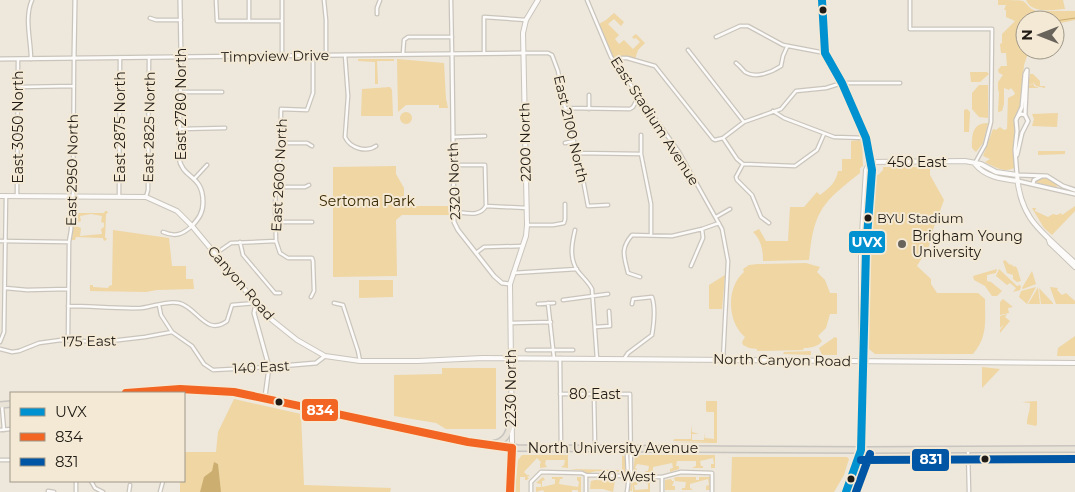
<svg xmlns="http://www.w3.org/2000/svg" width="1075" height="492" viewBox="0 0 1075 492" font-family="Montserrat,sans-serif">
  <style>
    .green { fill: #efd6a3; fill-rule: evenodd }
    .water { fill: #cbae70 }
    .lines { fill: none; stroke-linecap: round; stroke-linejoin: round }
    .stream { stroke: #cbae70; stroke-width: 1 }
    .minor-casing { stroke: #cac5bc; stroke-width: 5 }
    .tertiary-casing { stroke: #cac5bc; stroke-width: 5.5 }
    .secondary-casing { stroke: #cac5bc; stroke-width: 6 }
    .primary-casing { stroke: #c8c4bf; stroke-width: 7 }
    .trunk-casing { stroke: #c8c4bf; stroke-width: 8 }
    .minor { stroke: #fcfbfa; stroke-width: 2.5 }
    .tertiary { stroke: #fcfbfa; stroke-width: 3 }
    .secondary { stroke: #fcfbfa; stroke-width: 4 }
    .primary { stroke: #ede9e0; stroke-width: 4.5 }
    .trunk { stroke: #e8e2d7; stroke-width: 5 }
    .bus-1-casing { stroke: #f4e9d5; stroke-width: 11 }
    .bus-2-casing { stroke: #f4e9d5; stroke-width: 11 }
    .bus-3-casing { stroke: #f4e9d5; stroke-width: 11 }
    .bus-1 { stroke: #0091d0; stroke-width: 8 }
    .bus-2 { stroke: #f26522; stroke-width: 8 }
    .bus-3 { stroke: #0055a4; stroke-width: 8 }
    .bus-dot { fill: #201c15; stroke: #f4e9d5; stroke-width: 2 }
    .poi-dot { fill: #68635b; stroke: #f4e9d5; stroke-width: 2 }
    .labels { text-anchor: middle; stroke-width: 4; stroke-linejoin: round; paint-order: stroke }
    .bus-label { font-size: 13px; fill: #201c15; stroke: #f4e9d5; text-anchor: start }
    .street-label { font-size: 14px; fill: #201c15; stroke: #f4e9d5 }
    .park-label { font-size: 14px; fill: #372701; stroke: #f4e9d5 }
    .poi-label { font-size: 14px; fill: #201c15; stroke: #f4e9d5; text-anchor: start }
    .line-badge { stroke: #f4e9d5; stroke-width: 2 }
    .badge-label { font-size: 14px; text-anchor: middle; font-weight: bold; fill: #fff }
  </style>
  <rect width="100%" height="100%" fill="#ede7dc"/>
  <path class="green" d="M998 0C1005 0 1017 0 1023 1 1028 4 1029 9 1036 11H1075V20L1056 24 1055 26V20H1025V50H1029L1024 65 1021 107 1014 119 1016 129 1014 168C1004 173 994 167 985 162L990 159 983 156 993 129 996 130 1000 127 1004 130 1007 129 1008 98 1014 95 1015 93 1011 88 1009 90 1004 88V104L1002 111 998 112 999 93 998 89V82L1003 75 999 73 998 70 1001 66H1007L1006 53H1001L1000 44 1002 43V34L1015 21 1006 17V10H1004L1006 5H998Z
    M1026 0H1063L1065 9C1052 10 1032 14 1026 0Z
    M614 13 624 22 621 26 614 19 608 24 619 35 615 39 619 44 624 40 633 49 640 42 636 38 634 39 632 37 636 34 645 43 638 50 635 59 625 56 615 59 613 57 599 24 606 20Z
    M358 59H394V61H377L378 84H375V62L358 61Z
    M397 59 444 63 446 99 448 108H439V105H406L398 112Z
    M970 72H987L989 74 980 82H971Z
    M1030 74H1033L1040 81V86H1045V88L1036 86 1033 82 1034 86 1039 88H1029L1028 92V85H1033L1028 84Z
    M979 85H988V118L979 117 972 109V93Z
    M390 87 392 90 393 116H361L362 89Z
    M967 109 970 112 969 132H964V110Z
    M400 118a6 6 0 1 1 12 0a6 6 0 1 1-12 0Z
    M1058 113 1057 127 1032 126 1034 119 1032 114Z
    M988 123 983 143 976 152 972 148C972 135 972 123 988 123Z
    M859 140 862 142 863 166 860 168V173C822 203 814 210 809 260L763 261C763 249 761 240 753 232L759 229 766 241H788L790 207H804L817 192 820 195C829 188 836 183 838 171H842V159H851V141Z
    M1038 151H1065V154L1038 155Z
    M396 166V174L404 188V206H451V215H402L396 220 397 276 333 277V167Z
    M883 167H930V175L944 200 931 235 929 246 917 266 931 279V284L937 293H978L985 299C985 320 988 337 973 354H875L869 349V250L874 213 872 208 875 175H878L883 170Z
    M1043 177H1046L1058 186 1055 187 1035 182 1036 180Z
    M1075 206V211L1052 235 1044 228 1032 208H1036L1035 211 1048 217 1053 214 1057 215 1061 213 1062 215Z
    M77 210V213H104L105 211H107L108 213 106 214 105 238H107L106 240 104 241 103 238 76 237 75 240H72L74 211ZM91 214 102 216 101 222 104 223V227L101 229 102 234 80 236 81 228 76 226V223L81 221 80 216Z
    M113 230 169 238 172 266H186V279H193L194 289 157 290 146 292 90 291V285H93V287L108 288 109 286 112 285Z
    M1005 260 1010 265 1011 264 1014 267 1015 266 1017 268 1021 281 1017 282 1013 279V275L1007 273 1003 261Z
    M758 264 806 263 820 267 817 272 825 280 830 293H837V314H830L826 328 818 336 822 341C818 347 810 348 804 348L803 350 757 351V349L749 348 743 345 742 342 745 337C727 322 726 287 744 272L743 269 749 265Z
    M997 269 996 273 987 275V281L991 282 1002 291 997 296H992L985 286 974 280 973 276Z
    M999 269 1017 286 1020 285 1021 287 1020 290 1013 292 1016 288 1010 283 1007 285 996 276Z
    M1032 271 1036 284 1023 289 1022 288Z
    M725 275 722 309H709V285Z
    M359 280H393V297L359 298Z
    M1036 287 1027 304 1019 297 1021 291Z
    M1038 287 1040 304H1028L1037 289Z
    M1050 287 1058 288 1057 290 1062 295 1066 293 1075 301V304H1056Z
    M1039 288 1053 303V304H1041Z
    M1003 299 1013 307 1008 308 1009 313 1000 315V302Z
    M1007 314 1005 317 1010 321 1000 333V330L1004 324 1000 328V316Z
    M1075 336V356H1057L1058 348Z
    M835 337 837 338V355H822L819 348Z
    M811 351V355L783 354 784 352Z
    M982 367 1000 369 982 388Z
    M442 368H496V429H446L436 423 394 416V375L442 374Z
    M234 399 301 414 304 485 391 488 390 492H180V481H184V452H216L218 432Z
    M706 401H717V443H673L713 442 673 441 674 439H691V425L692 432 699 434H692V440H704L705 433V438L714 439V412H707V411L706 412Z
    M1037 401V424L1036 426 1027 424C1027 415 1030 413 1030 403L1022 402Z
    M522 455H568V468L561 467 564 465 565 460H546L545 464 547 467 540 468V464L541 462 537 458 524 472 527 475H530L527 477 529 478 527 480H525V477H520V492H515L518 460Z
    M622 455 625 457V474L624 472C614 472 595 469 588 474L584 471 570 469 622 470Z
    M635 455H715V468H711V464H714L713 458 700 461 701 466H703V468H692L696 466V461H677L676 466H679V469L670 472V469L673 468 672 463 653 467V471L656 473 645 472 646 471H648L649 466 637 464 635 468 637 469V472H633Z
    M732 457H847L849 459 844 475 834 492H731Z
    M543 477 545 480 542 481V487L555 484V479H552V477H563L562 479H560L559 484 578 487 579 482 577 480V477H581V492H578V490H572V492H544L543 490 536 492V487H541V484L536 483Z
    M676 477H696V480H699V477H710V490H706V486L709 485 708 479 690 484V488L693 490H682V488H685L686 482 674 481 672 486H675V490H665V480L671 479 672 481H675L674 478Z
    M595 480 615 481 613 492 603 489H590L591 481Z
    M631 482H638L637 485H634L635 490 648 489V484L645 482H650V492H633V483L632 491H630Z"/>
  <path class="water" d="M214 462 218 464 221 492H200L204 477 212 471Z"/>
  <g class="lines">
    <path class="stream" d="M1055 21 1075 18
      M1022 42H1025"/>
    <g class="minor-casing">
      <path id="minor" d="M216 0 217 21H282
        M249 0V21
        M282 0V56
        M324 0 326 20V55
        M451 0 452 54
        M587 0 611 57 679 152 722 229 728 261 723 360
        M910 0V29H992L991 122 985 145 975 163
        M377 14V8L380 0
        M150 18 156 20H181
        M716 37 740 26H748L783 45 825 53
        M688 50 744 122
        M484 53V17L526 20
        M524 53H548L552 55 558 71 568 124 576 150 578 153 588 206 608 205
        M403 54 404 40 408 37H452
        M345 55 348 96 345 137C350 148 366 153 376 146
        M31 59C31 40 24 18 32 0
        M615 63 622 58H627L655 66 713 139 715 140 723 138 744 122 781 109 796 91 826 88 842 83H900
        M736 63C740 66 742 69 745 72 756 79 772 72 781 66L783 56 787 47
        M18 87 74 86
        M181 92H222
        M589 95V109
        M565 108 630 109 633 107 639 96
        M773 111 784 118 834 137 866 138
        M180 129 225 128
        M641 135V154L651 204V234
        M453 137 485 136
        M723 138 737 159 743 164
        M281 143H307L312 146
        M565 143 574 141
        M578 153 641 154
        M743 164 795 166 817 150 824 134
        M743 164 736 177 737 180 752 195 761 217 769 223
        M453 165H485L486 206
        M194 179 207 165
        M277 187H305L309 185
        M17 196 18 59
        M119 197 120 58
        M146 197 148 190 149 57
        M486 206 527 208
        M454 212C465 212 479 218 486 206
        M716 217 730 209
        M276 222H312
        M527 225H553L564 223 565 219V204
        M575 230C572 243 569 257 577 270 582 277 588 281 592 289L597 359
        M163 232C175 237 182 235 192 226
        M0 241 69 242
        M240 242 243 255 275 293H280
        M476 253 484 247 523 246
        M215 254 231 243 276 241
        M691 266 703 238 702 229
        M513 273 577 269
        M640 277 628 273C624 256 620 249 632 235L672 236 702 229 719 223
        M5 288 27 290 68 289
        M311 297 314 291 313 261 312 258H288L280 253 276 241 275 205 277 171 280 161 281 109 307 110 313 93V55
        M563 300 608 294
        M334 303 343 305 358 351 360 361
        M548 303 554 358
        M538 304 554 303
        M159 305 161 315 172 332
        M68 306C92 306 117 309 141 308 153 307 167 300 179 303 197 307 206 337 227 321L232 305 256 303
        M511 323 551 322
        M595 327 610 326 609 311
        M68 339 69 242 71 230 73 196 74 58
        M0 342 4 332 6 196
        M0 349 12 352 19 351 39 343 61 340 102 342 145 337 172 332 192 346 204 364 213 370 269 367
        M527 350H573
        M560 358 561 448
        M624 359 628 353 652 335C654 323 656 309 652 297L633 299 632 304
        M560 394H630L631 476 629 477 627 492
        M594 395 595 448
        M2 406 4 430
        M0 430 11 429
        M968 450 969 492
        M0 460H11
        M586 476V492
        M628 476 627 455 629 450
        M76 481V492
        M91 481 95 488 103 492
        M48 491 54 492
        M129 492 130 485
        M160 492 163 481
        M531 492V482L541 472 582 473 586 475 662 477 681 472 712 473V492
        M662 492V477"/>
    </g>
    <g class="tertiary-casing">
      <path id="tertiary" d="M180 0 181 57 179 158C182 179 203 174 203 202 203 213 199 218 192 226
        M452 54 454 222 458 230 494 276 502 283 510 284
        M74 58 75 0
        M0 59 524 53
        M1027 70 1025 74 1022 107 1016 120 1017 131 1015 150 1017 175 1047 176 1063 186 1075 190
        M1025 114 1027 71
        M1017 155 1022 133 1028 121 1025 115 1021 114 1018 116
        M1018 181 1075 194
        M1033 184 1034 180 1042 176
        M256 303 254 313 269 367 265 397
        M269 367 316 363 325 356"/>
    </g>
    <g class="secondary-casing">
      <path id="secondary" d="M822 0 823 38 825 53 842 83 866 138 872 170 866 250 865 338 861 450
        M870 162 965 161 981 164 996 172 1017 175C1020 221 1044 233 1075 263
        M975 164C985 177 1002 179 1018 181
        M0 196 146 197 177 211 192 226 256 303 272 320 297 340 325 356 360 361H418L483 358 1075 363
        M1049 240 1050 243 1075 267
        M863 361 861 355V250L866 170 870 162
        M510 492 512 443 510 284 526 236 527 225 523 33 526 20 538 0"/>
    </g>
    <g class="primary-casing">
      <path id="primary" d="M844 492C853 479 854 464 861 450
        M853 492C859 480 866 464 861 450"/>
    </g>
    <g class="trunk-casing">
      <path id="trunk" d="M126 393 180 389 234 392 270 399 468 442 518 448 868 450 1075 449
        M0 405 11 404
        M492 444C505 442 508 435 511 423"/>
    </g>
    <use href="#minor" class="minor"/>
    <use href="#tertiary" class="tertiary"/>
    <use href="#secondary" class="secondary"/>
    <use href="#primary" class="primary"/>
    <use href="#trunk" class="trunk"/>
    <g class="bus-1-casing">
      <path id="bus-1" d="M822 0 825 53 842 83 866 138 872 170 866 250 861 450 846 492"/>
    </g>
    <g class="bus-2-casing">
      <path id="bus-2" d="M126 393 180 389 234 392 468 442 512 448
        M510 492 512 448"/>
    </g>
    <g class="bus-3-casing">
      <path id="bus-3" d="M861 460 1075 459
        M856 492 870 454"/>
    </g>
    <use href="#bus-1" class="bus-1"/>
    <use href="#bus-2" class="bus-2"/>
    <use href="#bus-3" class="bus-3"/>
  </g>
  <g class="bus-dot">
    <circle cx="823" cy="10" r="4.5"/>
    <circle cx="868" cy="218" r="4.5"/>
    <circle cx="279" cy="402" r="4.5"/>
    <circle cx="985" cy="459" r="4.5"/>
    <circle cx="851" cy="479" r="4.5"/>
  </g>
  <circle class="poi-dot" cx="902" cy="244" r="5"/>
  <g class="labels">
    <g class="bus-label">
      <text x="877" y="223">BYU Stadium</text>
    </g>
    <g class="street-label">
      <text transform="translate(275 56) rotate(-1)" y="5">Timpview Drive</text>
      <text transform="translate(181 104) rotate(-90)" y="5">East 2780 North</text>
      <text transform="translate(655 121) rotate(57)" y="5">East Stadium Avenue</text>
      <text transform="translate(18 127) rotate(-90)" y="5">East 3050 North</text>
      <text transform="translate(120 127) rotate(-90)" y="5">East 2875 North</text>
      <text transform="translate(149 127) rotate(-89)" y="5">East 2825 North</text>
      <text transform="translate(571 129) rotate(77)" y="5">East 2100 North</text>
      <text transform="translate(525 142) rotate(-91)" y="5">2200 North</text>
      <text x="917" y="167">450 East</text>
      <text transform="translate(72 170) rotate(-89)" y="5">East 2950 North</text>
      <text transform="translate(279 175) rotate(-87)" y="5">East 2600 North</text>
      <text transform="translate(454 181) rotate(-92)" y="5">2320 North</text>
      <text transform="translate(241 283) rotate(49)" y="5">Canyon Road</text>
      <text transform="translate(89 341) rotate(-1)" y="5">175 East</text>
      <text transform="translate(782 360) rotate(1)" y="5">North Canyon Road</text>
      <text transform="translate(261 367) rotate(-3)" y="5">140 East</text>
      <text transform="translate(511 388) rotate(-90)" y="5">2230 North</text>
      <text x="595" y="399">80 East</text>
      <text x="613" y="453">North University Avenue</text>
      <text transform="translate(627 476) rotate(1)" y="5">40 West</text>
    </g>
    <g class="park-label">
      <text x="367" y="206">Sertoma Park</text>
    </g>
    <g class="poi-label">
      <text x="912" y="241">Brigham Young<tspan x="912" dy="16">University</tspan></text>
    </g>
  </g>
  <g class="line-badge">
    <rect x="848" y="230" width="38" height="24" rx="5" fill="#0091d0"/>
    <rect x="301" y="398" width="38" height="24" rx="5" fill="#f26522"/>
    <rect x="911" y="448" width="39" height="24" rx="5" fill="#0055a4"/>
  </g>
  <g class="badge-label">
    <text x="867" y="247">UVX</text>
    <text x="320" y="415">834</text>
    <text x="931" y="464">831</text>
  </g>
  <rect x="10" y="392" width="175" height="90" fill="#f4e9d5" stroke="#9f9788"/>
  <rect x="20" y="408" width="25" height="8" fill="#0091d0" stroke="#9f9788"/>
  <text x="55" y="417" font-size="15" fill="#201c15">UVX</text>
  <rect x="20" y="433" width="25" height="8" fill="#f26522" stroke="#9f9788"/>
  <text x="55" y="442" font-size="15" fill="#201c15">834</text>
  <rect x="20" y="458" width="25" height="8" fill="#0055a4" stroke="#9f9788"/>
  <text x="55" y="467" font-size="15" fill="#201c15">831</text>
  <g transform="translate(1040 35) rotate(270)"><circle r="24" fill="#f4e9d5" stroke="#9f9788"/>
  <path d="M0-4L9 19L0 12L-9 19Z" fill="#68635b"/>
  <text y="-8" font-size="14" font-weight="bold" text-anchor="middle" fill="#201c15">N</text>
  </g>
</svg>
